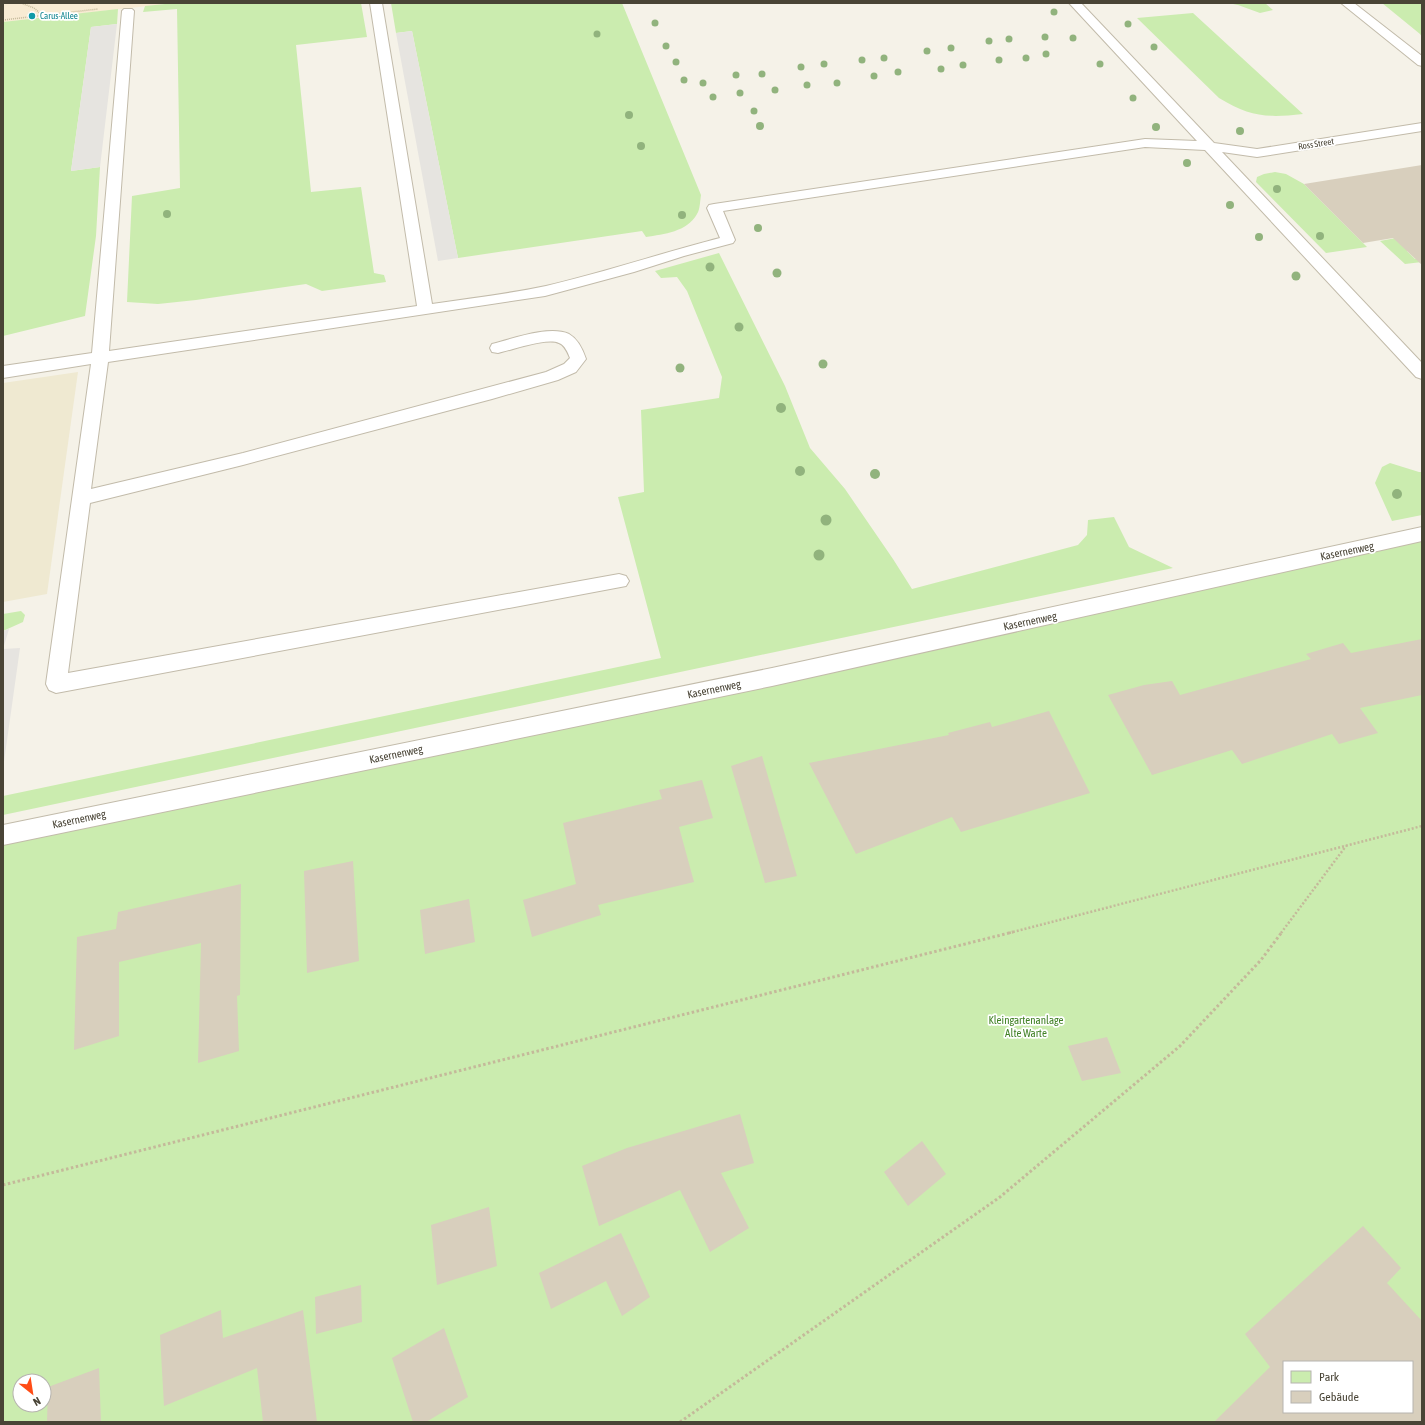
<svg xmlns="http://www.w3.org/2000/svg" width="1425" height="1425" viewBox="0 0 1425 1425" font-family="'Asap Condensed',sans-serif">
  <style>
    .commercial { fill: #f8ebd3 }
    .education { fill: #efe9d1 }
    .green { fill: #cbecaf; fill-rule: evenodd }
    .parking { fill: #e6e4e0 }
    .building { fill: #d8cfbd; fill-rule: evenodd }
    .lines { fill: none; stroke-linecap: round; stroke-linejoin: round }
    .lane-casing { stroke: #c2bbaa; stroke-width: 2 }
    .path-far2 { stroke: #c4b99a; stroke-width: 1.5; stroke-dasharray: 1 1; stroke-linecap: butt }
    .path-far1 { stroke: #c4b99a; stroke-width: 2.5; stroke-dasharray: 2 2; stroke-linecap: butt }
    .path { stroke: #c4b99a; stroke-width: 3; stroke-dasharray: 2.5 2.5; stroke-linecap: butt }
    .lane { fill: #fff; fill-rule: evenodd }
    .tree { fill: #91b37d }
    .culture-dot { fill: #0f9aa8; stroke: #fff; stroke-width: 1.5 }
    .labels { text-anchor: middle; stroke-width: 3.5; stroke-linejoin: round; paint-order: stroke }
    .far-culture-label { font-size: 9px; fill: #0d838f; stroke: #fff; text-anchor: start }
    .far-street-label { font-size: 9px; fill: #494436; stroke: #fff }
    .street-label { font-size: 11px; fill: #494436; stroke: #fff }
    .park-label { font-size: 11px; fill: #408025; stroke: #fff }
  </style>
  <rect width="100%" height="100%" fill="#f5f2e8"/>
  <path class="commercial" d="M3 3H175L3 22Z"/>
  <path class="education" d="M78 372 47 594 3 602V383Z"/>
  <path class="green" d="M175 3H361L367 37 296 45 311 192 361 187 374 273 384 275 386 282 322 291 306 284 196 300 158 304 127 302 132 196 180 188 177 9 143 12 145 6Z
    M391 3H622L701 195C700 201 700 210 697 214 687 232 664 234 646 237L642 231 458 258 412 31 396 33Z
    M1228 3H1265L1273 10 1260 13 1238 5Z
    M1382 3H1422V37L1420 34Z
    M118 9 117 24 91 27 71 171 100 167 96 236 85 316 3 336V22Z
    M1193 13 1303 114C1267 118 1250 117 1219 98L1137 18Z
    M1275 172 1286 174 1304 184 1367 247 1326 253 1256 182 1257 177 1264 174Z
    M1422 233 1407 251 1415 259 1422 258V262L1405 264 1380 241Z
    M719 253 785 386 810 448 845 489 893 559 912 589 1078 545 1087 535 1088 520 1114 517 1129 547 1173 568 3 815V796L661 658 618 497 644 492 641 410 719 398 722 377 687 291 677 277 661 278 655 271Z
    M1390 463 1419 472H1422V515L1392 521 1375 483 1382 467Z
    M1422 538V1422H3V841ZM1284 1362H1412V1412H1284ZM20 1381H44V1405H20Z
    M21 611 25 615 23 622 3 631V614Z"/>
  <path class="parking" d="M117 24 100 167 71 171 91 27Z
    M412 31 458 258 438 261 396 33Z
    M9 629 3 649 20 648 3 769V631Z"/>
  <path class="building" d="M1422 165V265L1393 238 1363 243 1304 184Z
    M1422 639V695L1360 708 1378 733 1339 744 1332 734 1242 764 1232 750 1152 775 1108 695 1144 685 1172 681 1180 695 1311 659 1306 654 1343 643 1351 653Z
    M1049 711 1090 793 961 832 952 817 856 854 809 763 949 735 948 733 990 722 992 727Z
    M762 756 797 876 765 883 731 766Z
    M702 780 713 818 679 827 694 882 598 905 601 915 532 937 523 900 576 884 563 823 662 799 659 790Z
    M353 861 359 961 307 973 304 871Z
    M241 884 240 995 237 996 239 1051 198 1063 201 943 119 962V1036L74 1050 77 937 116 929 118 912Z
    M469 899 475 942 425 954 420 910Z
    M1107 1037 1121 1073 1082 1081 1068 1046Z
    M740 1114 754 1163 721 1173 749 1228 710 1252 680 1190 599 1226 582 1166 627 1148Z
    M922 1141 946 1174 908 1206 884 1172Z
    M489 1207 497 1266 437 1285 431 1225Z
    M1363 1226 1401 1268 1387 1283 1422 1321V1422H1214L1270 1367 1245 1334ZM1284 1362H1412V1412H1284Z
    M621 1233 650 1297 622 1316 606 1281 551 1309 539 1273Z
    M361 1285 362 1322 316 1334 315 1297Z
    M221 1310 223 1338 303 1310 317 1422H263L257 1368 164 1406 160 1335Z
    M444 1328 468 1397 426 1422H413L392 1358Z
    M99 1368 101 1422H47L48 1387Z"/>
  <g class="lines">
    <g class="lane-casing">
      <path id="lane" d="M370 3H382L432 304C470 298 509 294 546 286 605 272 662 253 720 238L707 208 709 205 714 204 1145 139 1197 141 1069 3H1081L1214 143 1257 149 1422 123V131L1257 157 1222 152 1422 363V379L1416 377 1205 150 1145 147 723 211 735 240 733 243 684 256 634 272 545 296 108 362 91 489 243 453 546 372 564 364 570 358C568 353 565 345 559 343 547 337 512 350 498 353L492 352 490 348 492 344C512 339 549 325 569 334 578 339 583 350 586 359L576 372 558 380 492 399 243 465 90 503 68 673 619 574 626 576 629 581 626 586 56 693 49 690 46 684 91 364 3 378V366L92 353 122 11 124 9H132L134 11 109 351 417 306Z
        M1341 3H1354L1422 56V66L1418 65Z
        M1422 527V541L772 686 3 845V825L772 668Z"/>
    </g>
    <path class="path-far2" d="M21 3 34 8 42 15
      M3 20 98 9"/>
    <path class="path-far1" d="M1009 933 1422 826
      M1281 933 1346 846"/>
    <path class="path" d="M3 1185 1013 932
      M680 1422 1000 1197 1180 1046 1261 960 1282 932"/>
    <use href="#lane" class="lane"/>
  </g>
  <g class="tree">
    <circle cx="1054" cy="12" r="3.5"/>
    <circle cx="655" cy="23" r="3.5"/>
    <circle cx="1128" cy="24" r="3.5"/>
    <circle cx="597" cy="34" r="3.5"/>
    <circle cx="1045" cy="37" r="3.5"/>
    <circle cx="1073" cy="38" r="3.5"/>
    <circle cx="1009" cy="39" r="3.5"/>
    <circle cx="989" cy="41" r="3.5"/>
    <circle cx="666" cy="46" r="3.5"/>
    <circle cx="1154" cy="47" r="3.5"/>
    <circle cx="951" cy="48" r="3.5"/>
    <circle cx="927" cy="51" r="3.5"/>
    <circle cx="1046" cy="54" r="3.5"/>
    <circle cx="884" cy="58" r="3.5"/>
    <circle cx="1026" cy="58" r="3.5"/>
    <circle cx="862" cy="60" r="3.5"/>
    <circle cx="999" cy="60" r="3.5"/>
    <circle cx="676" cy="62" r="3.5"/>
    <circle cx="824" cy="64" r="3.5"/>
    <circle cx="1100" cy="64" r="3.5"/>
    <circle cx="963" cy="65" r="3.5"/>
    <circle cx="801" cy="67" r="3.5"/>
    <circle cx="941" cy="69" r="3.5"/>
    <circle cx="898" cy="72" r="3.5"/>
    <circle cx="762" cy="74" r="3.5"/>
    <circle cx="736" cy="75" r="3.5"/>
    <circle cx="874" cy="76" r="3.5"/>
    <circle cx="684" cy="80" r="3.5"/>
    <circle cx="703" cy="83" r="3.5"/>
    <circle cx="837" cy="83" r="3.5"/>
    <circle cx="807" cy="85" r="3.5"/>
    <circle cx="775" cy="90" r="3.5"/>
    <circle cx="740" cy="93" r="3.5"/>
    <circle cx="713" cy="97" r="3.5"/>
    <circle cx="1133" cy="98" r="3.5"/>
    <circle cx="754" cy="111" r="3.5"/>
    <circle cx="629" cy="115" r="4"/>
    <circle cx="760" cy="126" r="4"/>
    <circle cx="1156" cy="127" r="4"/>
    <circle cx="1240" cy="131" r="4"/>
    <circle cx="641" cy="146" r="4"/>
    <circle cx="1187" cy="163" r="4"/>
    <circle cx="1277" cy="189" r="4"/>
    <circle cx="1230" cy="205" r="4"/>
    <circle cx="167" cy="214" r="4"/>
    <circle cx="682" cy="215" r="4"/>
    <circle cx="758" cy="228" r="4"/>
    <circle cx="1320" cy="236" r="4"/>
    <circle cx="1259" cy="237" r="4"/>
    <circle cx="710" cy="267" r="4.5"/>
    <circle cx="777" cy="273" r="4.5"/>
    <circle cx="1296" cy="276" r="4.5"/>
    <circle cx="739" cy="327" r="4.5"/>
    <circle cx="823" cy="364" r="4.5"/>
    <circle cx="680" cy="368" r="4.5"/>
    <circle cx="781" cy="408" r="5"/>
    <circle cx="800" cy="471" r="5"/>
    <circle cx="875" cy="474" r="5"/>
    <circle cx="1397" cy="494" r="5"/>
    <circle cx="826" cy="520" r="5.5"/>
    <circle cx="819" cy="555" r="5.5"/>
  </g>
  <circle class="culture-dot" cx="32" cy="16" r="4"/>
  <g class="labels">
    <g class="far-culture-label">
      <text x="40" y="19">Carus-Allee</text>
    </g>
    <g class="far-street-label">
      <text transform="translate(1316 144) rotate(-9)" y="3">Ross Street</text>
    </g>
    <g class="street-label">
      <text transform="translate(1347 551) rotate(-12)" y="4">Kasernenweg</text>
      <text transform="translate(1030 621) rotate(-12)" y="4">Kasernenweg</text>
      <text transform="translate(714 689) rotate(-12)" y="4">Kasernenweg</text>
      <text transform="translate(396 754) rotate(-12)" y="4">Kasernenweg</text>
      <text transform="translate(79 819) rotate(-12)" y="4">Kasernenweg</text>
    </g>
    <g class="park-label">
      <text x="1026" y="1024">Kleingartenanlage<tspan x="1026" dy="13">Alte Warte</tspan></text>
    </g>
  </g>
  <rect width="1425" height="1425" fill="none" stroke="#494436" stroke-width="8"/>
  <rect x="1283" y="1361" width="130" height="52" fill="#ffffff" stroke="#b6b4af"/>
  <rect x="1291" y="1371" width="20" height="12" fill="#cbecaf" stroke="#b6b4af"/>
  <text x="1319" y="1381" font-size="12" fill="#494436">Park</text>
  <rect x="1291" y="1391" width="20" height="12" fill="#d8cfbd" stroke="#b6b4af"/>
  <text x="1319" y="1401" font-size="12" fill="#494436">Gebäude</text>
  <g transform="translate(32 1393) rotate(150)"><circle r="19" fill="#ffffff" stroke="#b6b4af"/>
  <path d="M0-3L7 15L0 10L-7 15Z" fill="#ff4c16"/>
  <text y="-6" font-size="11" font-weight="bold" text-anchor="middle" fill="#494436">N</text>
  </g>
</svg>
